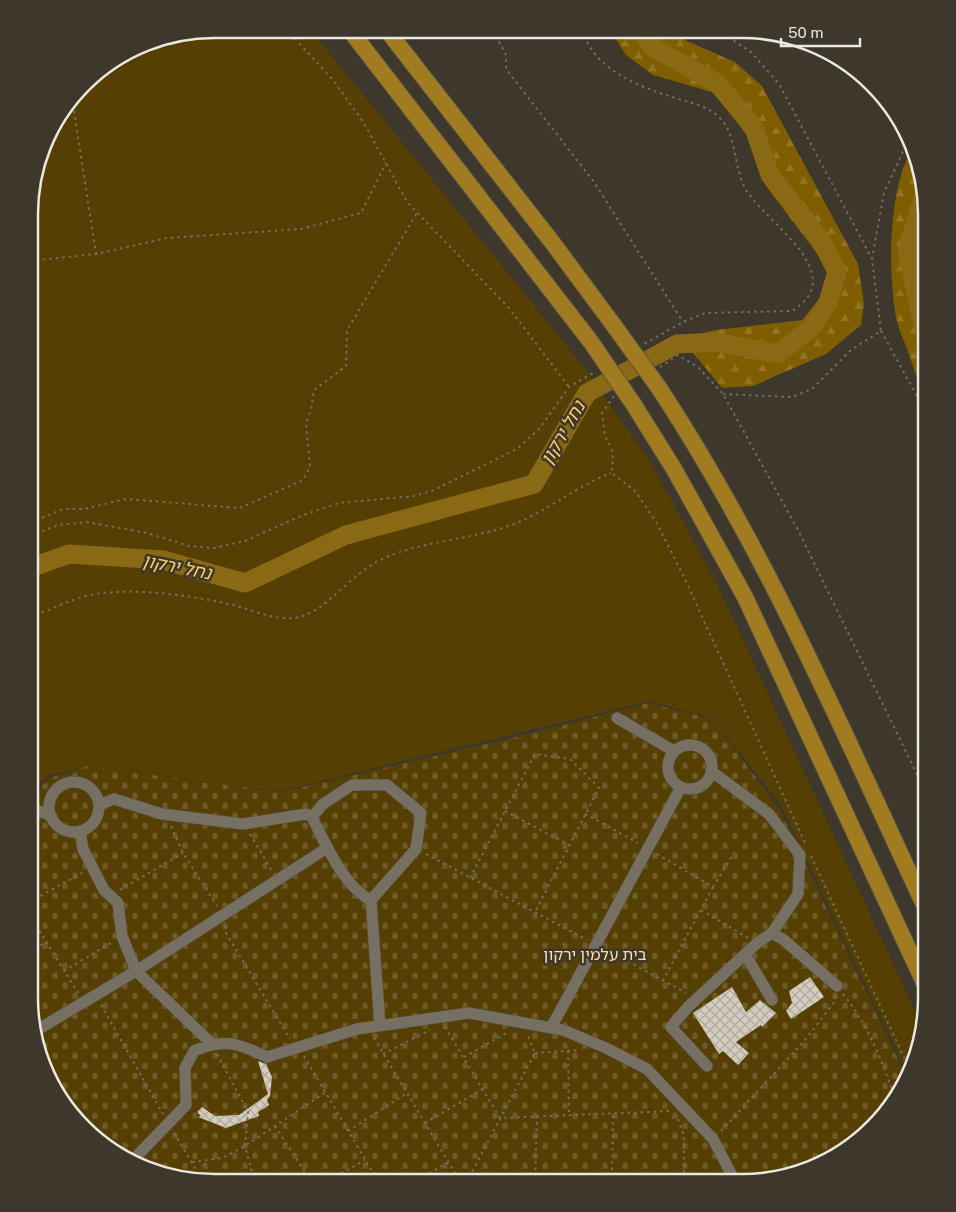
<svg xmlns="http://www.w3.org/2000/svg" width="956" height="1212" viewBox="0 0 956 1212" font-family="'Public Sans','Noto Sans Hebrew',sans-serif">
  <style>
    .grass { fill: #553f02 }
    .forest { fill: url(#forest-firs) }
    .cemetery { fill: url(#cemetery-stones) }
    .lines { fill: none; stroke-linecap: round; stroke-linejoin: round }
    .river { stroke: #8a6915; stroke-width: 19 }
    .building { fill: url(#building-cross-hatch) }
    .minor-casing { stroke: #575349; stroke-width: 12 }
    .highway-casing { stroke: #575349; stroke-width: 18 }
    .path { stroke: #726d63; stroke-width: 2; stroke-dasharray: 2.5 4; stroke-linecap: butt }
    .minor { stroke: #767063; stroke-width: 11 }
    .highway { stroke: #a17b20; stroke-width: 16 }
    .highway-bridge-casing { stroke: #575349; stroke-width: 18; stroke-linecap: butt }
    .highway-bridge { stroke: #a17b20; stroke-width: 16 }
    .labels { text-anchor: middle; stroke-width: 5; stroke-linejoin: round; paint-order: stroke }
    .park-label { font-size: 16px; fill: #fbdfa5; stroke: #3d372c }
    .water-label { font-size: 18px; font-style: italic; fill: #ffcf66; stroke: #3d372c }
    .rim { fill: none; stroke: #ebe8e1; stroke-width: 2.5 }
  </style>
  <defs>
    <pattern id="forest-firs" width="22" height="20" patternUnits="userSpaceOnUse" patternTransform="scale(1.25)"><rect width="22" height="20" fill="#7f5e00"/><path d="M5 1l3.5 6h-7zM16 11l3.5 6h-7z" fill="#917525"/></pattern>
    <pattern id="cemetery-stones" width="16" height="16" patternUnits="userSpaceOnUse" patternTransform="scale(1.25)"><rect width="16" height="16" fill="#553f02"/><path d="M2 7V4a2 2 0 0 1 4 0v3zM10 15v-3a2 2 0 0 1 4 0v3z" fill="#6e5b27"/></pattern>
    <pattern id="building-cross-hatch" width="8" height="8" patternUnits="userSpaceOnUse" patternTransform="scale(1.25)"><rect width="8" height="8" fill="#d4cdbf"/><path d="M0 0l8 8M0 8l8-8" fill="none" stroke="#b0aba0"/></pattern>
  </defs>
  <rect width="100%" height="100%" fill="#3d372c"/>
  <path class="grass" d="M214 29H310L580 362 650 461 718 586 922 1026 906 1071 780 803 712 718 649 701 280 791 87 766 49 775 29 794 30 189 53 121 92 74 154 39Z"/>
  <path class="forest" d="M610 30H676L685 40 735 62 762 86 858 264 864 304 861 325 826 354 753 386 722 388 681 338 716 330 802 320 836 279 766 186 748 137 715 93 653 75 626 55Z
    M911 152 927 213V419C923 394 915 371 906 346 902 337 898 327 896 317 888 275 888 189 911 152Z"/>
  <path class="cemetery" d="M648 703 712 719 780 810 905 1074 896 1101 835 1159 754 1183H201L111 1152 53 1091 29 999V798L50 778 87 766 281 792 533 733Z"/>
  <g class="lines">
    <path class="river" d="M923 198 907 251 927 343
      M30 568 69 554 163 560 245 583 346 535 534 484 587 393 677 344 716 342 778 354 812 327 828 302 837 272 821 240 770 175 754 128 717 83 652 47 641 30"/>
  </g>
  <path class="building" d="M810 977 824 997 791 1019 786 1011 792 1003 789 991Z
    M732 987 746 1012 760 1000 776 1013 762 1027 761 1025 736 1042 749 1053 738 1065 723 1051 719 1054 693 1013Z
    M258 1061 266 1064 272 1077 270 1096 267 1100 269 1105 258 1112 259 1116 226 1128 198 1117 201 1116 197 1112 202 1107 215 1116 239 1115 268 1094Z"/>
  <g class="lines">
    <g class="minor-casing">
      <path id="minor" d="M617 718 674 751
        M668 767a22 22 0 1 1 44 0a22 22 0 1 1-44 0Z
        M49 807a25 25 0 1 1 50 0a25 25 0 1 1-50 0Z
        M99 805 114 799 162 814 243 824 306 814 312 817
        M29 808 50 815
        M80 831 83 849 104 890 118 903 122 936 136 971 211 1043
        M371 900C344 887 325 843 312 817L323 804 352 785H387L421 813 416 849 371 900 380 1026
        M772 933 784 940 837 986
        M745 954 772 1000
        M551 1028 681 787
        M37 1030 136 971 327 848
        M707 1066 671 1027 688 1007 757 943 772 933 798 894 800 855 769 814 711 771
        M133 1160 186 1105 185 1068 194 1051C224 1038 238 1043 267 1057L357 1029 469 1013 563 1030 606 1048 647 1069 713 1139 736 1183"/>
    </g>
    <g class="highway-casing">
      <path id="highway" d="M349 29 591 342
        M386 29 552 242 615 327
        M659 388C767 552 844 734 927 911
        M634 405 674 469 745 597 927 989"/>
    </g>
    <path class="path" d="M286 29 333 80 364 123 407 202 509 308 569 387
      M493 30 506 55V69L594 182 683 322
      M582 30C594 69 637 86 672 97 688 102 705 105 718 116 739 135 732 170 748 193 771 226 850 275 792 311L705 313 683 322 644 344
      M717 30 751 52 779 84 872 259
      M72 98 96 254
      M30 261 96 254 167 238 301 229 361 213 386 163
      M881 331 917 396 926 450 927 504
      M660 367 678 355 699 368 723 394 798 530 927 795
      M723 394 792 397 812 389 851 350 881 331 872 259 884 193 908 140
      M614 396 602 413 605 436 613 452 612 473 636 492 656 522 684 577 806 845
      M30 523 63 509H84L126 499 240 508 303 480 310 467 306 423 311 410 314 390 346 366 347 330 417 213
      M30 536 58 525 87 522 147 533 189 546 214 548 245 541 303 515 339 503 414 496 432 491 517 449 540 428 569 387 595 372
      M30 618C49 610 69 600 90 595 132 587 187 595 229 604 252 609 279 624 303 616 331 606 352 573 382 559 424 540 472 540 514 524 548 511 576 486 611 473
      M505 811 569 845
      M585 814 638 843
      M171 826 183 853 217 906
      M250 834 272 871
      M426 854 587 940
      M657 854 713 887 663 980
      M811 856 908 1066
      M470 878 535 754 570 759 599 788 535 912
      M713 887 734 853
      M120 890 183 853
      M29 902 84 872
      M701 910 748 938
      M29 914 78 993
      M225 926 226 933 290 1039
      M605 949 686 993
      M29 952 46 942
      M64 971 114 941
      M843 994C869 1026 883 1063 896 1101
      M101 1005 163 1114
      M445 1027 500 1118 671 1111
      M374 1038 461 1183
      M568 1051 569 1115
      M535 1053 580 1050
      M217 1054 248 1112 245 1146 253 1176 258 1183
      M383 1054 430 1030
      M304 1056 379 1183
      M464 1057 508 1032
      M678 1119 684 1136V1183
      M425 1123 483 1089
      M275 1126 312 1183
      M348 1131 407 1093
      M721 1131 805 1040 836 1000V996
      M174 1133 204 1183
      M192 1162 222 1158 245 1146 326 1092
      M324 1183 365 1160
      M412 1183 449 1162
      M466 1183 535 1053 527 1034
      M535 1183 537 1117
      M612 1183 613 1113
      M716 1183H723"/>
    <use href="#minor" class="minor"/>
    <use href="#highway" class="highway"/>
    <g class="highway-bridge-casing">
      <path id="highway-bridge" d="M615 327 659 388
        M591 342 634 405"/>
    </g>
    <use href="#highway-bridge" class="highway-bridge"/>
  </g>
  <g class="labels">
    <g class="park-label">
      <text x="595" y="960">בית עלמין ירקון</text>
    </g>
    <g class="water-label">
      <text transform="translate(563 433) rotate(-60)" y="6">נחל ירקון</text>
      <text transform="translate(177 567) rotate(11)" y="6">נחל ירקון</text>
    </g>
  </g>
  <path d="M0 0H956V1212H0ZM214 38H742A176 176 0 0 1 918 214V998A176 176 0 0 1 742 1174H214A176 176 0 0 1 38 998V214A176 176 0 0 1 214 38Z" fill="#3d372c" fill-rule="evenodd"/>
  <path class="rim" d="M214 38H742A176 176 0 0 1 918 214V998A176 176 0 0 1 742 1174H214A176 176 0 0 1 38 998V214A176 176 0 0 1 214 38Z"/>
  <path d="M781 38v8h79v-8" fill="none" stroke="#ebe8e1" stroke-width="2.5"/>
  <text x="788" y="38" font-size="15" fill="#ebe8e1" stroke="#3d372c" stroke-width="4" paint-order="stroke">50 m</text>
</svg>
